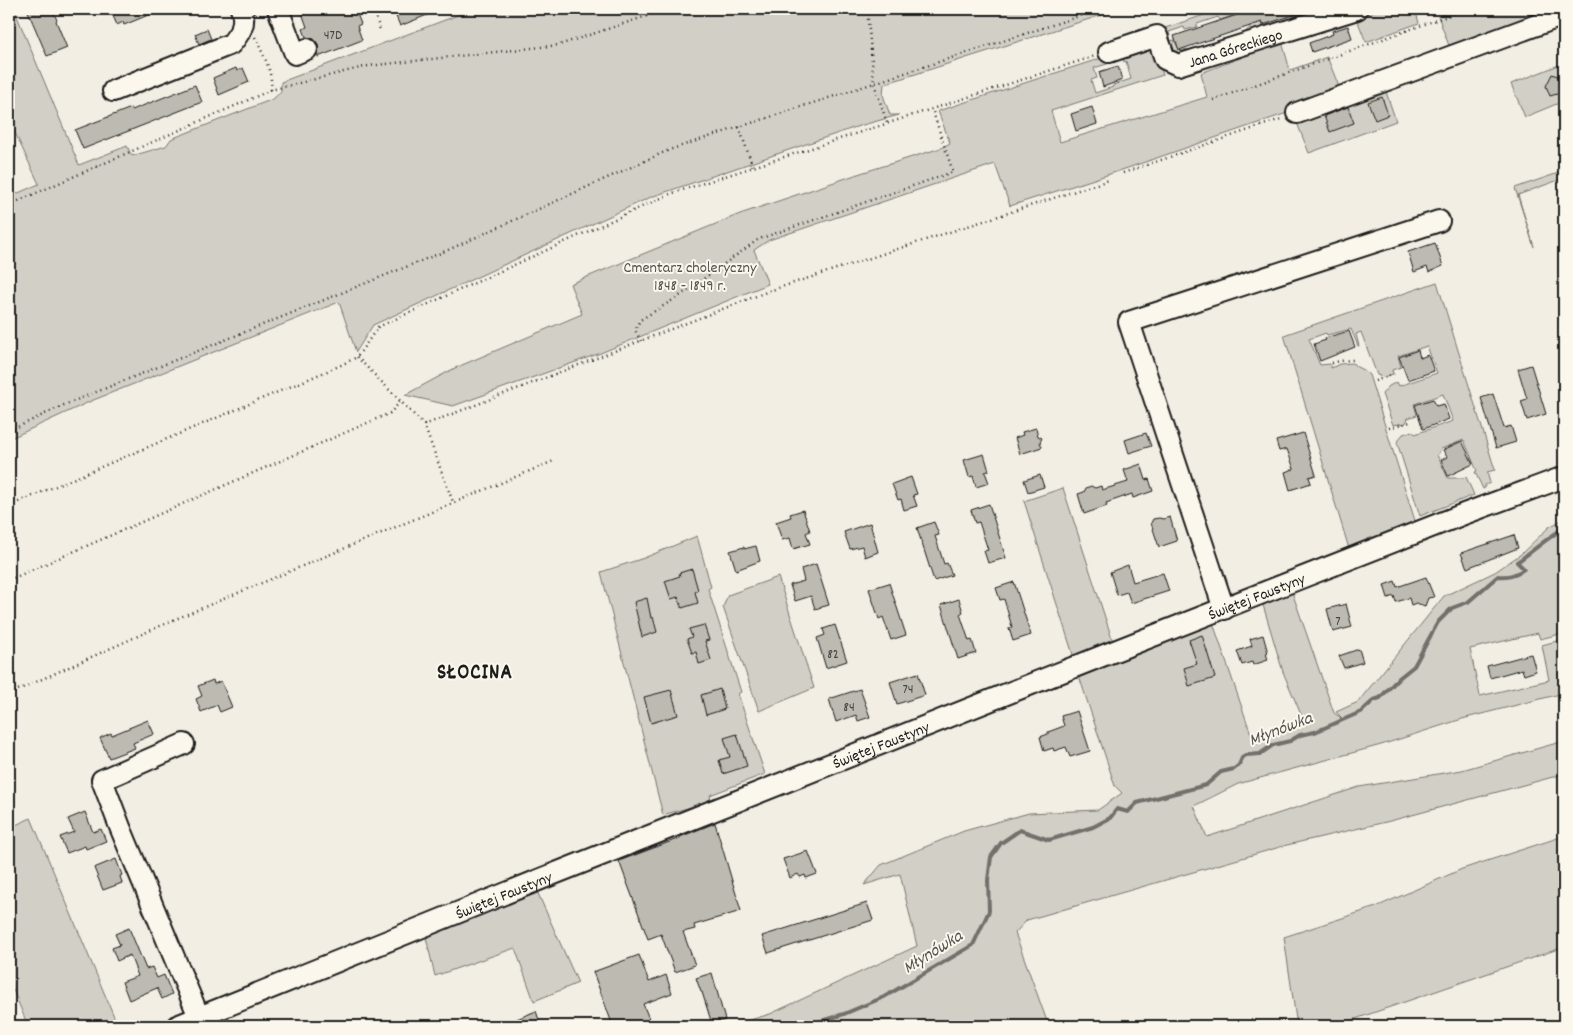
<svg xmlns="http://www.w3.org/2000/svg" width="1573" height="1035" viewBox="0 0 1573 1035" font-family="Dekko,sans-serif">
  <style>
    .green { fill: #d2cfc6; stroke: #777671 }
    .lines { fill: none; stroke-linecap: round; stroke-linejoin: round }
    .stream { stroke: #716f6b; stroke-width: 4 }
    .building { fill: #bdbab1; stroke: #1c1c1c }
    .minor-casing { stroke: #1c1c1c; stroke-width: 24 }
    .path { stroke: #1c1c1c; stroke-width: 2.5; stroke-dasharray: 1 4; stroke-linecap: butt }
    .minor { stroke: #fbf7ec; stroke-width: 20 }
    .labels { text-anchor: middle; stroke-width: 4; stroke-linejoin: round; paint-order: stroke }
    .number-label { font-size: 14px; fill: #444441 }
    .street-label { font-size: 16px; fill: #1c1c1c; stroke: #fbf7ec }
    .park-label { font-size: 16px; fill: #53524f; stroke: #fbf7ec }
    .water-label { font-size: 18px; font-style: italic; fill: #545351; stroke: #fbf7ec }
    .district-label { font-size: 21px; font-weight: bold; letter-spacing: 1px; fill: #1c1c1c; stroke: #fbf7ec }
  </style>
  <rect width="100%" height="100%" fill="#f2eee4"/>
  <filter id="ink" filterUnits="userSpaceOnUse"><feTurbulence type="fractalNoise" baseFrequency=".02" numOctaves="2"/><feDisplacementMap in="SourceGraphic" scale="10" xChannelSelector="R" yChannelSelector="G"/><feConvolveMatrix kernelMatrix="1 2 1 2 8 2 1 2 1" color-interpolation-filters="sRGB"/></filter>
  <g filter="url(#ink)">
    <path class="green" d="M9 9H14L79 165 127 146 132 156 166 146 171 139 273 99 281 92V82L474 9H1121L884 84 883 95 890 115H899L859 126 651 197 373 325 356 352 339 302 91 401 9 439V197L39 184 9 120Z
      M1222 9H1258L1263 26 1271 24 1273 30 1248 37 1246 31 1250 28 1244 12 1242 9 1231 13 1232 16 1220 20 1218 17 1197 24V27L1185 30 1184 27 1169 32 1171 41 1174 40 1180 51 1187 49 1190 57 1170 54 1162 29Z
      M1380 9H1415L1419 23 1366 42 1356 17Z
      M1457 9H1564L1451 51 1438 16Z
      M1152 42 1163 75 1051 111 1060 142 1207 97 1201 73 1282 42 1290 70 1327 57 1342 94 1116 172 1010 206 995 164 769 240 754 250 768 284 598 354 453 406 405 395 455 368 582 314 570 284 740 214 861 173 941 148 950 143 938 111 1105 57 1108 58 1110 63 1094 68 1097 78 1091 80 1095 93 1113 87V85L1131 79 1126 61 1124 62 1122 54Z
      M1564 63V101L1525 117 1511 84Z
      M1384 86 1396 121 1309 153 1295 118Z
      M1564 171V178L1518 195 1534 247 1515 188Z
      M1437 282 1495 470 1487 472 1490 483 1485 485V488L1483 489 1475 472 1477 471 1464 440 1441 449 1437 455 1448 478H1463L1466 477 1474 495 1420 516 1397 442 1403 434 1412 431 1415 434 1453 421 1443 394 1414 404 1417 415 1408 418 1406 423 1393 425 1382 394 1389 386 1397 382 1399 386 1437 373 1427 346 1398 356 1401 367 1392 370 1393 374 1383 377 1377 375 1361 332 1356 334 1359 346H1358L1351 329 1327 335 1326 333 1309 339 1320 365 1330 364 1331 368 1340 364 1353 363 1355 366 1365 371 1369 375 1417 527 1350 552 1284 335Z
      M1063 488 1114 645 1075 661 1024 501Z
      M1564 519V633L1540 639 1538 633 1470 649 1480 696 1549 680 1542 645 1564 639V693L1462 719 1381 745 1238 784 1194 806 1207 837 1359 787 1462 770 1564 741V774L1390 821 1287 845 1027 920 1015 933 1048 1024 1042 1026H730L770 1014 917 946 900 874 864 885 881 865 964 831 1029 813 1098 810 1122 793 1115 786 1079 676 1213 623 1252 737 1305 724 1283 672 1263 605 1262 600 1291 589 1334 713 1344 720 1336 712 1358 702 1444 596 1495 572 1521 554 1549 527Z
      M697 536 711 587 708 589 741 692 738 694 765 774 710 795 711 801 663 815 601 572 644 558Z
      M778 577 814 688 759 711 723 607 728 595Z
      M31 818 118 1026H28L9 980V828Z
      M1564 836V947L1335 1026H1297L1284 937 1376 907 1462 869Z
      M536 889 578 983 534 1001 515 948 435 976 425 933Z"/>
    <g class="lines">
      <path class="stream" d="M805 1026 844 1014 884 997 973 945 989 911 988 880 991 857 1001 843 1020 830 1049 840 1093 827 1110 818 1117 809 1128 812 1137 803 1206 785 1221 772 1234 769 1239 765 1242 758 1246 755 1260 754 1273 745 1290 741 1300 735 1315 732 1361 712 1374 700 1380 698 1399 678 1414 666 1438 622 1452 608 1468 602 1498 576C1508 577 1516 575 1524 569L1517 562C1533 551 1547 538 1564 528"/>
    </g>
    <path class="building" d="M27 9H52L57 20 56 21 67 48 47 56Z
      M110 9H163L124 25 123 22 117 25Z
      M312 9H355L361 24 357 26 362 40 318 57V44L314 39 306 37 303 29 307 27 302 13Z
      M393 9H442L400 26Z
      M1255 9H1306V11L1263 25 1262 22 1179 50 1174 36Z
      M1348 26 1352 38 1312 52 1309 43 1333 34 1332 31Z
      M207 29 211 39 199 44 195 34Z
      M1118 66 1122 80 1103 87 1099 72Z
      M236 68 237 71 243 68 249 82 219 95 213 78Z
      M1564 73V92L1550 96 1546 86 1552 74 1557 76Z
      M195 85 202 102 83 149 75 130 131 108 132 110Z
      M1382 97 1388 115 1375 120 1368 102Z
      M1092 107 1097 124 1076 131 1071 114Z
      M1348 107 1354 123 1330 132 1324 116Z
      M1435 243 1443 266 1429 272 1427 267 1414 272 1408 252Z
      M1349 331 1355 347 1320 361 1314 344 1326 340 1325 338Z
      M1418 350 1420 358 1428 355 1434 371 1408 380 1399 357Z
      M1531 365 1546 414 1527 420 1521 401 1527 399 1518 369Z
      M1493 394 1504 428 1511 426 1516 442 1496 448 1481 398Z
      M1433 399 1436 406 1444 404 1449 419 1423 429 1415 405Z
      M1036 428 1038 436 1042 438 1040 442 1042 447 1020 454 1015 438 1023 435 1022 432Z
      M1146 433 1151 446 1129 453 1125 440Z
      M1303 433 1316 475 1309 477 1311 483 1290 490 1285 472 1294 469 1287 449 1279 451 1276 441Z
      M1462 441 1473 464 1448 476 1441 460 1447 457 1443 450Z
      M984 454 989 471 985 472 989 483 976 487 973 476 969 477 964 460Z
      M1141 464 1146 480 1149 479 1153 491 1133 498 1132 494 1106 503 1107 506 1084 514 1078 494 1084 492 1086 488 1091 486 1095 488 1101 486 1102 490 1128 482 1124 470Z
      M1040 475 1044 487 1028 492 1024 480Z
      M911 477 917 494 913 495 917 506 904 510 901 499 898 500 892 484Z
      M989 504 1006 558 988 563 984 551 988 550 979 522 975 523 971 510Z
      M803 510 810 531 806 533 810 544 793 549 790 538 782 540 776 522 791 517 790 514Z
      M1170 517 1177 541 1159 547 1151 523 1153 519 1159 518 1163 519Z
      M934 522 939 535 935 536 944 564 947 563 952 575 934 581 917 528Z
      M870 523 878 552 865 557 862 546 850 549 844 532Z
      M1514 535 1518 548 1467 568 1461 553Z
      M756 546 760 561 736 570 730 551 744 547V549Z
      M816 564 829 605 815 609 811 596 795 601 790 585 804 581 801 569Z
      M1128 565 1133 582 1163 573 1169 591 1131 603 1127 592 1117 595 1110 572Z
      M692 569 698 590 695 592 698 603 682 608 678 597 671 599 665 581 680 576 679 573Z
      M1426 577 1434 597 1428 598 1425 606 1416 603 1411 605 1409 598 1396 602 1394 596 1388 598 1384 585 1395 581 1397 587Z
      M1014 582 1031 635 1013 641 1009 628 1012 627 1004 599 1000 600 996 588Z
      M889 583 906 635 891 640 883 617 879 619 869 589Z
      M647 598 651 618 653 617 657 632 642 637 634 602Z
      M959 599 963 612 960 614 969 641 972 640 976 653 958 659 941 605Z
      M1346 604 1352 627 1333 632 1327 609Z
      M704 625 709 640 705 641 711 660 699 664 696 652 692 653 687 639 692 637 689 629Z
      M835 625 847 661 826 668 817 638 825 635 823 629Z
      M1202 635 1215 678 1189 686 1184 668 1197 664 1189 640Z
      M1263 635 1268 653H1266L1268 660 1253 665 1252 662 1242 665 1237 651 1252 646 1250 639Z
      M1359 649 1363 662 1344 668 1339 656Z
      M1531 654 1536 671 1524 675 1522 669 1490 678 1487 666Z
      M918 673 925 695 897 704 890 682Z
      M213 680 214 684 221 681 232 707 220 712 217 705 201 712 196 699 202 696 198 686Z
      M720 689 725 709 706 715 701 695Z
      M860 689 870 717 858 721 856 715 836 722 829 699Z
      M671 690 678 715 651 723 644 697Z
      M1077 711 1090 751 1070 757 1066 747 1054 751 1053 748 1044 751 1040 737 1048 734V732L1064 726 1061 716Z
      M148 720 154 734 133 743 135 748 109 758 100 738 111 733 112 735Z
      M737 734 747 766 723 774 719 760 730 757 724 738Z
      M85 812 93 832 101 829 106 841 86 849 85 846 67 853 60 837 74 832 68 819Z
      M715 823 741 911 694 925 695 929 683 932 695 965 675 972 661 934 648 939 619 861 680 838V837Z
      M808 851 817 874 806 878 805 875 800 877 798 874 790 878 783 859Z
      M116 859 122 875 120 876 122 883 103 890 94 868Z
      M867 903 873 920 768 953 762 936Z
      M129 928 146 969 152 967 157 978 164 975 172 994 162 999 157 988 129 1000 122 982 138 976 130 955 117 961 112 948 120 945 115 934Z
      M639 955 649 982 666 975 672 993 643 1004 652 1026H613L593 972Z
      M712 973 725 1020 712 1024 702 992H701L696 978Z
      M536 1011 541 1026H500Z"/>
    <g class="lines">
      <g class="minor-casing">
        <g id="minor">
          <path d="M278 9 295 54 307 49"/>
          <path id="s1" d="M1109 52 1157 36 1165 59 1178 65 1357 9"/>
          <path d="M113 91 231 44C240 33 247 23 241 9"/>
          <path d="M1297 113 1564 15"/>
          <path d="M1224 609 1129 322 1439 221"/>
          <path d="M184 744 102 780 120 827 199 1017"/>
          <path id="s2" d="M177 1026 541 879 1102 656 1464 514 1564 477"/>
        </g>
      </g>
      <path class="path" d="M325 9 327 14
        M373 9 380 30
        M867 9 874 83 887 123
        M255 37C263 55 273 70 271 90L368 66 559 45 668 9
        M1213 100 1467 9
        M739 127 753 167
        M1123 173 1281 119
        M9 205 271 90
        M641 341 635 330 640 320 678 297 759 239 953 172 932 109
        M357 357 424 425 453 502
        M1332 363 1340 361 1353 360
        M1375 381 1394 374
        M424 425 769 291 1109 180
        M1389 428 1410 422
        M9 431 64 405 448 250 669 150 1101 9
        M9 506 339 366 357 357 378 327 670 194 1095 56
        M9 580 390 413 401 401
        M9 694 178 618 556 460"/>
      <use href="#minor" class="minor"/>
    </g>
  </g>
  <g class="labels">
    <g class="number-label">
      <text x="333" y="39">47D</text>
      <text x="1338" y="625">7</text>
      <text x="833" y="658">82</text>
      <text x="908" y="693">74</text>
      <text x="849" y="711">84</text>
    </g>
    <g class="street-label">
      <text dy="6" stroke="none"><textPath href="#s1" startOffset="149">Jana Góreckiego</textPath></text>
      <text dy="6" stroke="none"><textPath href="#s2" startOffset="1162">Świętej Faustyny</textPath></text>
      <text dy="6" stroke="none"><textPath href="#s2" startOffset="758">Świętej Faustyny</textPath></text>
      <text dy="6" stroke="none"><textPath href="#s2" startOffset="352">Świętej Faustyny</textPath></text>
    </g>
    <g class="park-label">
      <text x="690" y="272">Cmentarz choleryczny<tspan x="690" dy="18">1848 - 1849 r.</tspan></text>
    </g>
    <g class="water-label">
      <text transform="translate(1280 728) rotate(-21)" y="6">Młynówka</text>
      <text transform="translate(932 951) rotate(-32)" y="6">Młynówka</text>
    </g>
    <g class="district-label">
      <text x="475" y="678">SŁOCINA</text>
    </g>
  </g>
  <rect width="1573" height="1035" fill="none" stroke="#fbf7ec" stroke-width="30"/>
  <rect x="15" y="15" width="1543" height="1005" fill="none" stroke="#1c1c1c" stroke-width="2" filter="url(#ink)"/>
</svg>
